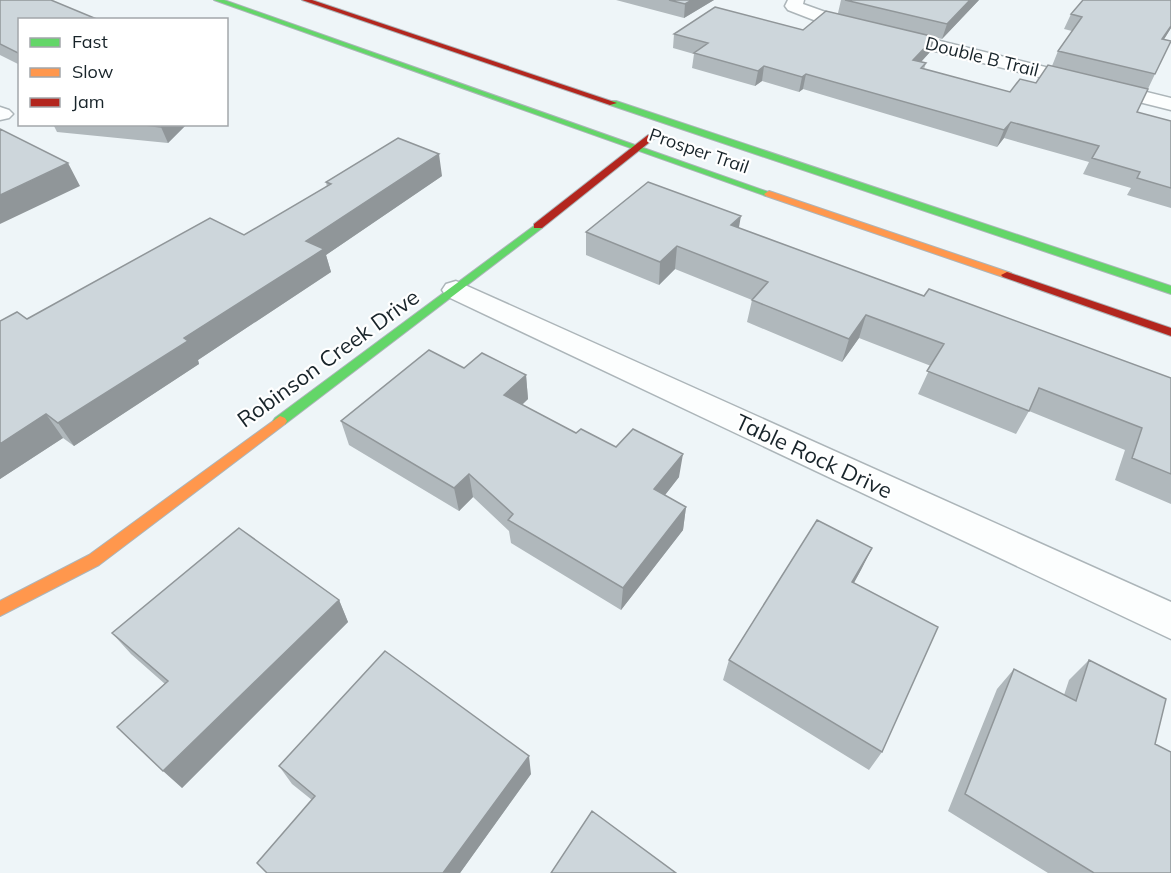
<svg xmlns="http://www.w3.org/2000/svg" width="1171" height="873" viewBox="0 0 1171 873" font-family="Mulish,sans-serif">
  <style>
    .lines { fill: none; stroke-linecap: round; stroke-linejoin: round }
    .street-casing { stroke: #acb5b9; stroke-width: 3 }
    .fast-casing { stroke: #acb5b9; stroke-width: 2 }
    .slow-casing { stroke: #acb5b9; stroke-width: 2 }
    .jam-casing { stroke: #acb5b9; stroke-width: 2 }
    .street { fill: #fcfefe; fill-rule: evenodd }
    .fast { fill: #63d668; fill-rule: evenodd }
    .slow { fill: #ff974d; fill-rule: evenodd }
    .jam { fill: #b3261e; fill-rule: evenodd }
    .wall { fill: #b0b8bc }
    .shaded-wall { fill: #909699 }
    .building { fill: #cdd6db; stroke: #909699; stroke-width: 1.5 }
    .labels { text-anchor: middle; stroke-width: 4.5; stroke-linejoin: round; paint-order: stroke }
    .far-street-label { font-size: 18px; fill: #18242a; stroke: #fff }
    .street-label { font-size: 22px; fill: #18242a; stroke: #fff }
  </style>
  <rect width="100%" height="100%" fill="#eef5f8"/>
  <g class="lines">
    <g class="street-casing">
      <path id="street" d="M788 0H804L803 4 831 14 1171 98V110L819 22 788 10 785 6Z
        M0 107 9 110 13 114 9 118 0 120Z
        M456 281 1171 602V639L446 296 442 290 446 284Z"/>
    </g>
    <g class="fast-casing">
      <path id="fast" d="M214 0H224L774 194 766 196Z
        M610 101H616L1171 286V294L610 105Z
        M538 223 542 224V228L285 424H275L273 421 275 418Z"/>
    </g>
    <g class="slow-casing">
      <path id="slow" d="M769 191 1011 273 1013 275 1011 277H1003L766 196 764 194Z
        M280 416 285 418 287 421 285 424 99 565 0 616V601L89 555Z"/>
    </g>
    <g class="jam-casing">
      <path id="jam" d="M302 0H312L617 103 610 105Z
        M648 135 656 137 542 228H534V224Z
        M1007 272 1171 328V336L1003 277 1001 275Z"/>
    </g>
    <use href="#street" class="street"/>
    <use href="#fast" class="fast"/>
    <use href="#slow" class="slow"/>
    <use href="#jam" class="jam"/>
  </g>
  <path class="wall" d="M0 0 20 20V65L0 55Z
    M616 0H714L684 18Z
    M841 0H979L942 39 934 37 930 52 921 62 926 63 924 69 1010 92 1036 83 1052 66 1058 51 1072 31 1064 29 1071 14 1171 0V28L1164 39 1155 74 1137 112 1171 121V208L1127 195 1131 188 1083 174 1089 162 1004 138 997 147 803 89 799 92 762 81 755 86 692 68 694 54 673 48 674 34 803 30 838 13Z
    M53 124H187L168 143 57 132Z
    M442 176 326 255 331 272 198 360 199 364 74 446 63 438 0 479V321L27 319 244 235 327 187 326 182Z
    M739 228 924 296 1171 378V504L1115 480 1125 450 1029 411 1016 434 918 394 931 366 859 338 842 362 747 322 752 300 675 269 659 285 586 255V232Z
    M464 368 526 375 528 399 522 405 576 433 616 447 679 477 665 495 686 507 683 530 621 610 511 543 509 531 473 497 459 511 349 445 341 421Z
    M872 548 854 583 882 752 869 770 723 680 729 660Z
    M339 600 348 622 182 788 165 684 131 654 112 633Z
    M1089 660 1155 744 1171 873H1048L948 811 997 689 1014 669 1064 695 1069 680Z
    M279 766 531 774 460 873H267L312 800 292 784Z"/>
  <path class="shaded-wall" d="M692 0H714L684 18 685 4Z
    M970 0H979L942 39 947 24Z
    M1171 26V28L1155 54 1162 39Z
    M935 37 930 52 909 75 913 60Z
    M764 66 762 81 755 86 758 71Z
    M806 74 803 89 799 92 802 77Z
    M1011 122 1004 138 997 147 1004 130Z
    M164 124H187L168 143 161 127Z
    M439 154 442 176 326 255 331 272 198 360 199 364 74 446 58 423 184 338 306 241Z
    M68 163 80 186 0 224V195Z
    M741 216 737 238 731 225Z
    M677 246 675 269 659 285 660 262Z
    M866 315 859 338 842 362 849 339Z
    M526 375 528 399 506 419 504 395Z
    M46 414 63 438 0 479V444Z
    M683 454 679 477 651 513 654 489Z
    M469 474 473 497 459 511 454 488Z
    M686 507 683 530 621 610 623 588Z
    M872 548 861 570 842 604 852 582Z
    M339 600 348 622 182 788 163 771Z
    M529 756 531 774 460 873H443Z"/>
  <path class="building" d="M0 0H51L99 20H20V52L18 53 0 44Z
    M669 0H692L685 4Z
    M845 0H970L947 24Z
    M1083 0H1171V26L1162 39 1171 41 1155 74 1058 51 1082 17 1071 14Z
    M715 7 803 30 826 11 935 37 913 60 926 63 921 68 1010 92 1020 79 1036 83 1048 65 1148 89 1137 112 1171 121V188L1137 178 1140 172 1092 158 1099 146 1011 122 1004 130 806 74 802 77 764 66 758 71 694 53 708 43 674 34Z
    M136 124H164L161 127Z
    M0 129 68 163 0 195Z
    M398 138 439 154 306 241 324 249 184 338 188 341 58 423 46 414 0 444V321L17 312 27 319 210 218 244 235 331 184 326 182Z
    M648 182 741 216 731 225 924 296 929 289 1171 378V474L1132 458 1142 428 1039 388 1029 411 927 371 944 344 866 315 849 339 752 300 768 282 677 246 660 262 586 232Z
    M429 350 464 368 482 353 526 375 504 395 576 433 581 429 616 447 633 429 683 454 654 489 686 507 623 588 508 520 513 514 469 474 454 488 341 421Z
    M817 520 872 548 852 582 938 627 882 752 729 660Z
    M239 528 339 600 163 771 117 727 168 681 112 633Z
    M385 651 529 756 443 873H267L257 863 315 796 279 766Z
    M1089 660 1166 699 1155 744 1171 752V873H1094L965 794 1014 669 1076 701Z
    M592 811 676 873H551Z"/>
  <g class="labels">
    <g class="far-street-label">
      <text transform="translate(982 57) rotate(14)" y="6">Double B Trail</text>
      <text transform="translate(699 151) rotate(19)" y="6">Prosper Trail</text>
    </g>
    <g class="street-label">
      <text transform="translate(328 358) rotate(-36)" y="8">Robinson Creek Drive</text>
      <text transform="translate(814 456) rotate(25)" y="8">Table Rock Drive</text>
    </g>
  </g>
  <rect x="18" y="18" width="210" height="108" fill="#ffffff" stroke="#a3a7aa" stroke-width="1.5"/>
  <rect x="30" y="38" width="30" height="9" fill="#63d668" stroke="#a3a7aa" stroke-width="1.5"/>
  <text x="72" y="48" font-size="18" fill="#18242a">Fast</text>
  <rect x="30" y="68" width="30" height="9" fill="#ff974d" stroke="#a3a7aa" stroke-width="1.5"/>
  <text x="72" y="78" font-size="18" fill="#18242a">Slow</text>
  <rect x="30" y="98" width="30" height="9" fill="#b3261e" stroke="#a3a7aa" stroke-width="1.5"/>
  <text x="72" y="108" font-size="18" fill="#18242a">Jam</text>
</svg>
